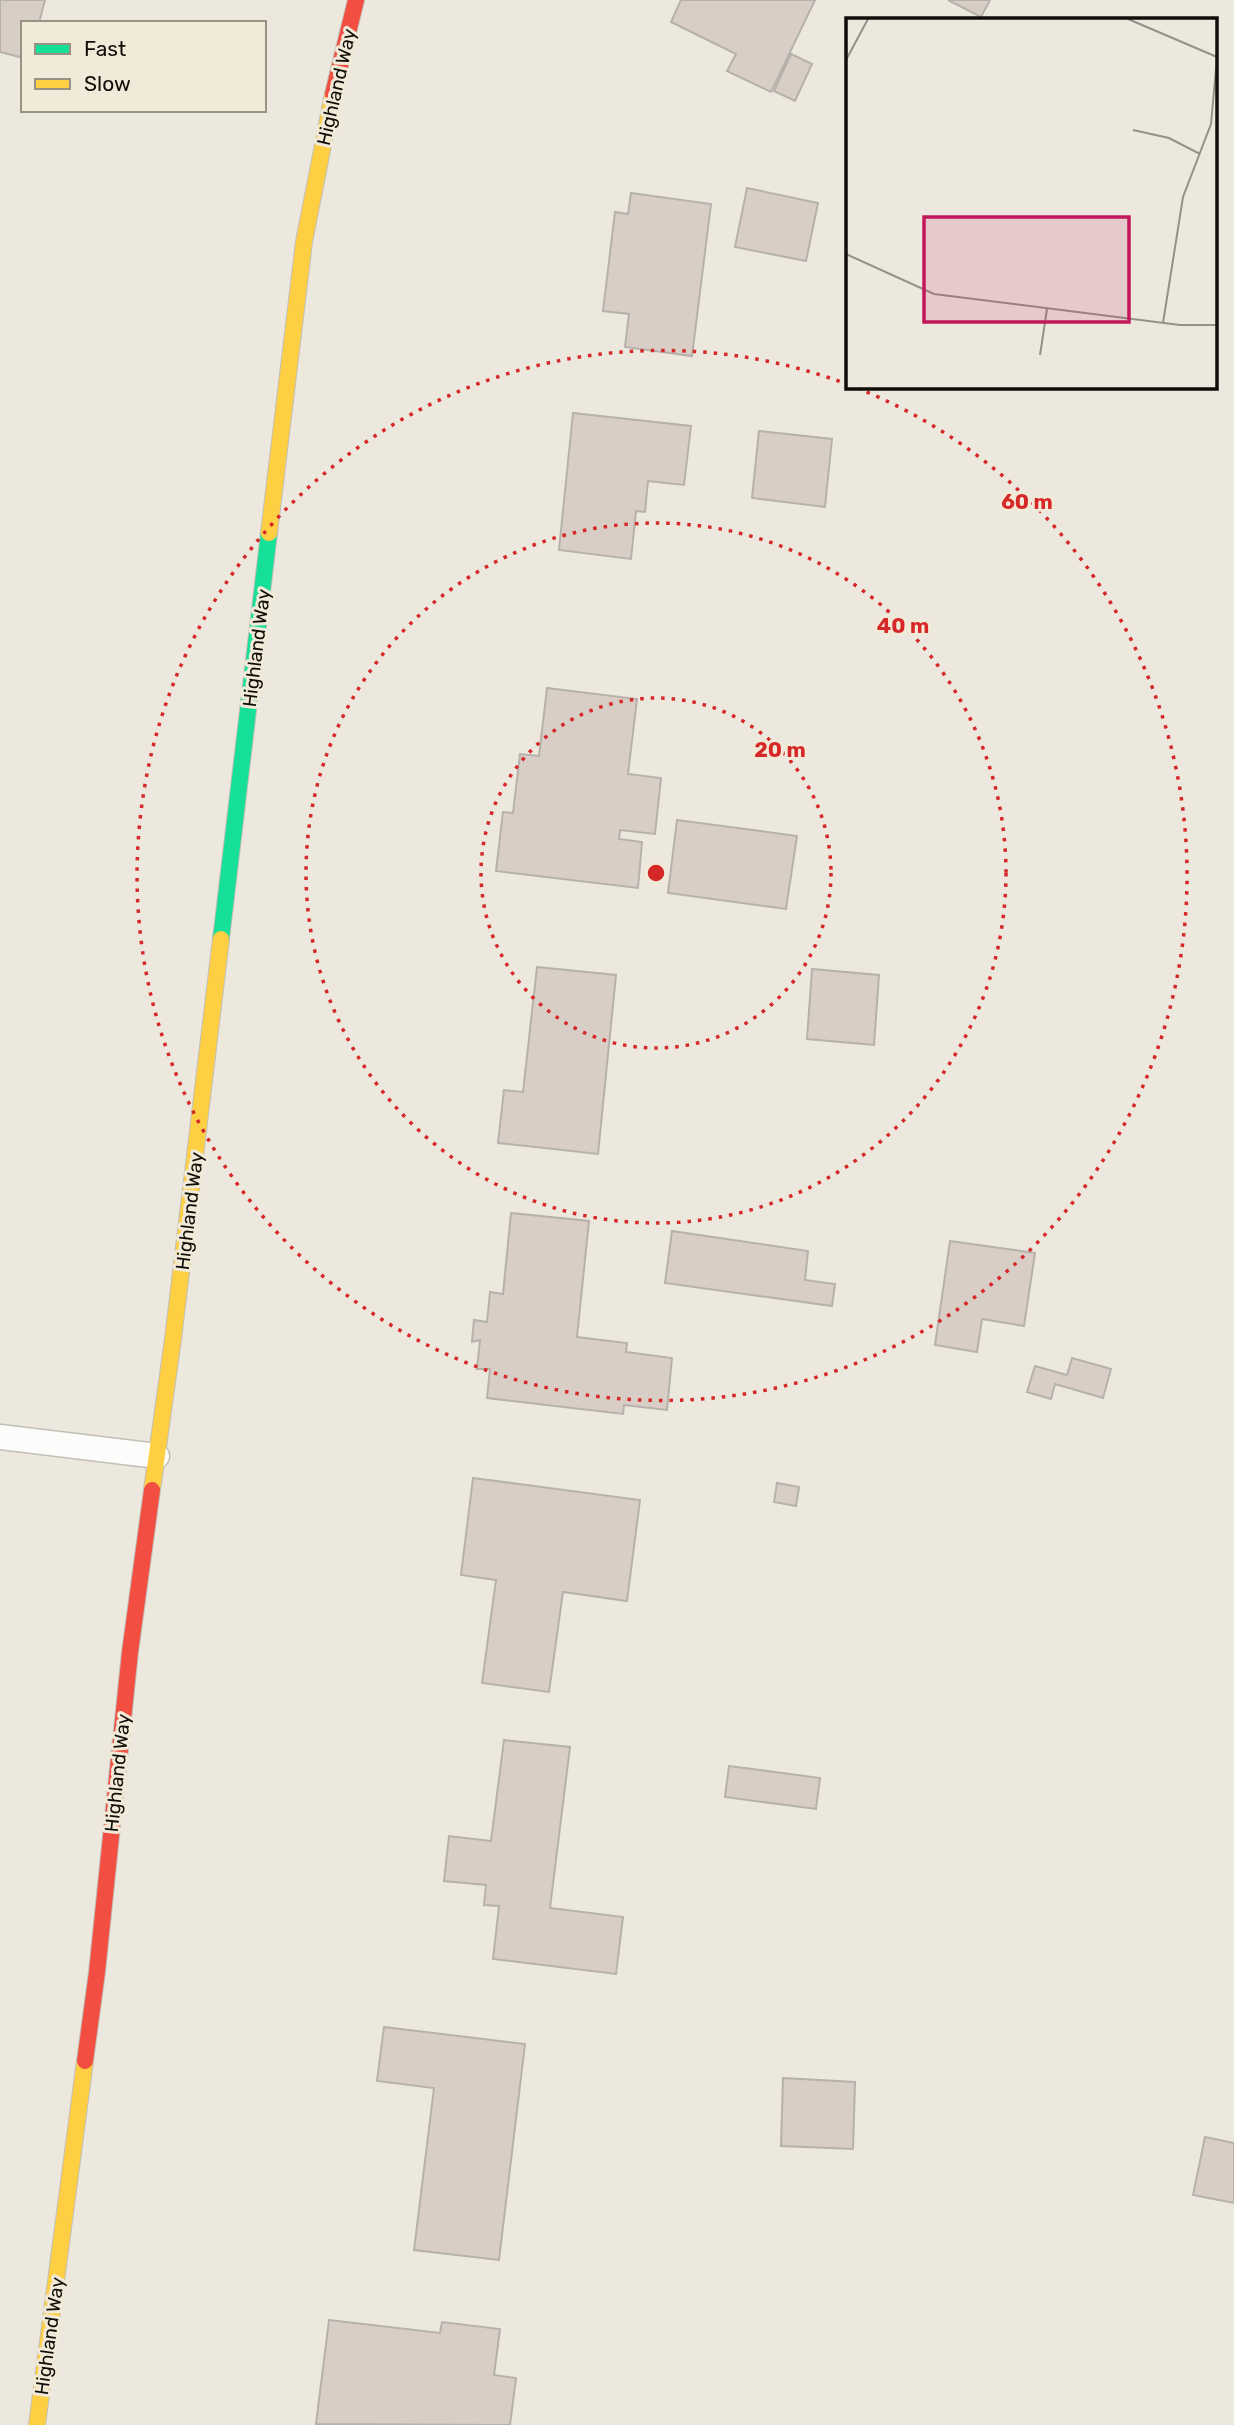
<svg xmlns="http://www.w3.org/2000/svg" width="1234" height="2425" viewBox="0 0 1234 2425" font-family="Rubik,sans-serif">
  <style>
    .building { fill: #d9cec6; stroke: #b6b1ab; stroke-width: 2 }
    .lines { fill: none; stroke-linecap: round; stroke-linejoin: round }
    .lane-casing { stroke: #c2bfb7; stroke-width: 27 }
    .fast-casing { stroke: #c2bfb7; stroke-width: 18 }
    .slow-casing { stroke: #c2bfb7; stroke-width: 18 }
    .jam-casing { stroke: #c2bfb7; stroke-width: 18 }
    .lane { stroke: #fcfcfa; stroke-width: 24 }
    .fast { stroke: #16e098; stroke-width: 16 }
    .slow { stroke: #ffcf43; stroke-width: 16 }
    .jam { stroke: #f24e42; stroke-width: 16 }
    .ring { fill: none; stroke: #d62828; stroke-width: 3.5; stroke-dasharray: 3.5 7 }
    .labels { text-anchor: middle; stroke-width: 6; stroke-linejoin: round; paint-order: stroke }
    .street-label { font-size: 19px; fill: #100e08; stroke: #f2ead8 }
    .inset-road { fill: none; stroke: #949188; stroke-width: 2 }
    .view { fill: #c2185b; fill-opacity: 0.15; stroke: #c2185b; stroke-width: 3.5 }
    .inset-edge { fill: none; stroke: #100e08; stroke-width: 3.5 }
    .centre { fill: #d62828; stroke: #f2ead8; stroke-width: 3.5 }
    .ring-label { font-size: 21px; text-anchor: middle; font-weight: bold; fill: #d62828; stroke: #f2ead8; stroke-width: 6; stroke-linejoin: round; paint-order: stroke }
  </style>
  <rect width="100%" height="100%" fill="#ece8de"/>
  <path class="building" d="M0 0H45L39 23H23V58L0 52Z
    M681 0H815L771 92 727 71 736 54 671 22Z
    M948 0H990L981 17Z
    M791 54 812 64 795 101 774 91Z
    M747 188 818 203 806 261 735 247Z
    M631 193 711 204 692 356 625 347 629 314 603 311 615 212 628 214Z
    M573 413 691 426 684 485 648 481 645 512 636 511 631 559 559 550Z
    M759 431 832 439 825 507 752 498Z
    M547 688 637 699 628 774 661 778 655 834 620 830 619 839 642 842 638 888 496 871 503 812 513 813 520 754 539 756Z
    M677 820 797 836 786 909 668 893Z
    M537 967 616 975 598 1154 498 1143 504 1090 523 1092Z
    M812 969 879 975 874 1045 807 1039Z
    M511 1213 589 1221 577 1337 627 1343 626 1352 672 1358 667 1410 624 1405 623 1414 487 1398 490 1369H477L480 1340 472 1342 474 1320 487 1322 490 1292 503 1294Z
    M672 1231 808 1251 805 1280 835 1284 832 1306 665 1283Z
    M950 1241 1035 1253 1024 1326 982 1319 977 1352 935 1345Z
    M1072 1358 1111 1369 1103 1398 1055 1384 1051 1399 1027 1392 1035 1366 1067 1375Z
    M473 1478 640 1500 627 1601 563 1592 549 1692 482 1683 496 1580 461 1575Z
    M777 1483 799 1487 796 1506 774 1502Z
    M504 1740 570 1747 550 1908 623 1917 616 1974 493 1959 499 1906 484 1905 486 1885 444 1881 449 1836 491 1841Z
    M729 1766 820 1778 816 1809 725 1797Z
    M384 2027 525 2044 499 2260 414 2250 434 2088 377 2081Z
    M783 2078 855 2082 853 2149 781 2146Z
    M1205 2137 1234 2143V2203L1193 2195Z
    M329 2320 440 2333 442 2322 500 2329 494 2375 516 2378 510 2425 316 2424Z"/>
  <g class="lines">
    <g class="lane-casing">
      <path id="lane" d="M0 1437 157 1456"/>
    </g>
    <g class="fast-casing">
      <path id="fast" d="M221 939 269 533"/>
    </g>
    <g class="slow-casing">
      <path id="slow" d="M269 533 304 242 333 94
        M152 1490 173 1339 221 939
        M37 2425 85 2061"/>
    </g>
    <g class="jam-casing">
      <path id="jam" d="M333 94 356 0
        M85 2061 97 1972 130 1652 152 1490"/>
    </g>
    <use href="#lane" class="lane"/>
    <use href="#fast" class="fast"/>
    <use href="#slow" class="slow"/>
    <use href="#jam" class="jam"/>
  </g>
  <g class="ring">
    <circle cx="656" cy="873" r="175"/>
    <circle cx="656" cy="873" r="350"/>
    <path d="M857 388A525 525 0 1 1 844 383"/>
  </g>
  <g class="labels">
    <g class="street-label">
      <text transform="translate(336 87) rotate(-77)" y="7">Highland Way</text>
      <text transform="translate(256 648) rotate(-83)" y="7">Highland Way</text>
      <text transform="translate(189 1211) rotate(-83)" y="7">Highland Way</text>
      <text transform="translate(117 1773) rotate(-84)" y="7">Highland Way</text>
      <text transform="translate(49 2336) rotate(-82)" y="7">Highland Way</text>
    </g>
  </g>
  <g transform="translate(846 18)">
    <rect width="371" height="371" fill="#ece8de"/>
    <path class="inset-road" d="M282 1 371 39M0 42 22 1M287 112 323 120 354 136M0 236 88 276 334 307H371M317 305 337 179 365 106 371 40M194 337 201 291"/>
    <path class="view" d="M78 199H283V304H78Z"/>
    <rect width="371" height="371" class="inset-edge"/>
  </g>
  <circle cx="656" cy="873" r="10" class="centre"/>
  <g class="ring-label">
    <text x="1027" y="509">60 m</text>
    <text x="903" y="633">40 m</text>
    <text x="780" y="757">20 m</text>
  </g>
  <rect x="21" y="21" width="245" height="91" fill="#f2ead8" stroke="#989285" stroke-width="2"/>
  <rect x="35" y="44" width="35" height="10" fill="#16e098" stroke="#989285" stroke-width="2"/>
  <text x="84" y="56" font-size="21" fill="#100e08">Fast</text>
  <rect x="35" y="79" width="35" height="10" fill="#ffcf43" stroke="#989285" stroke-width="2"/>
  <text x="84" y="91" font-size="21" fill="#100e08">Slow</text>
</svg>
